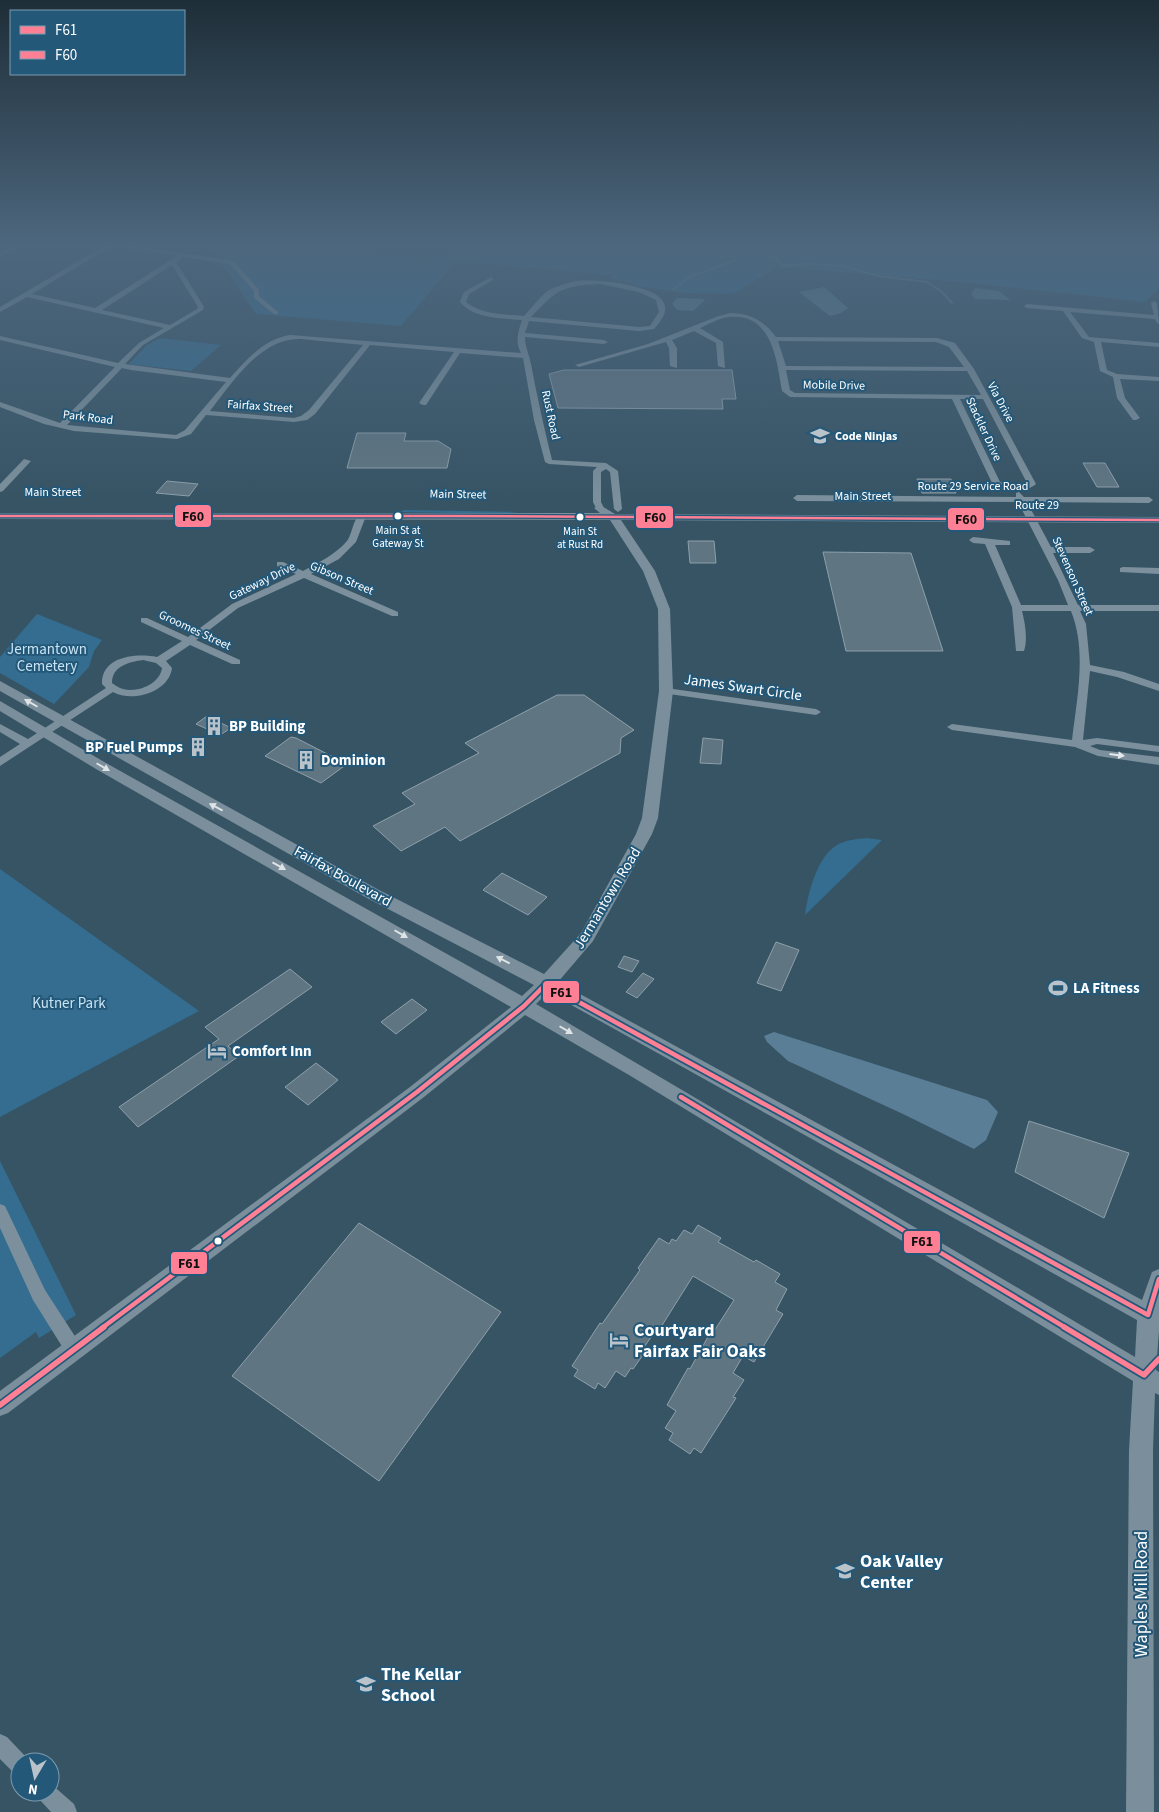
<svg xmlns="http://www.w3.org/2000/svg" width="1159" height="1812" viewBox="0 0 1159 1812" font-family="'Source Sans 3',sans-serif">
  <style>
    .green { fill: #346d8f }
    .water { fill: #597e95 }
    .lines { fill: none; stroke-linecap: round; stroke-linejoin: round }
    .stream { stroke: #597e95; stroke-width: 2 }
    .building { fill: #5f7582; stroke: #8ea0ab }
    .minor { fill: #7b909c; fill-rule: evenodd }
    .major { fill: #7a8f9b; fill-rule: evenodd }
    .bus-1-far1-casing { stroke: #235879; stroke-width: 8 }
    .bus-1-casing { stroke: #235879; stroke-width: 9 }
    .bus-2-casing { stroke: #235879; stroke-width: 5 }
    .bus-1-far1 { stroke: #ff8094; stroke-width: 4.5 }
    .bus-1 { stroke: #ff8094; stroke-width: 5.5 }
    .bus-2 { stroke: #ff8094; stroke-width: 2.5 }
    .oneway { fill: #dee3e6 }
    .oneway2 { fill: #e5e9eb }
    .bus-dot { fill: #fff; stroke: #235879; stroke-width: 2 }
    .labels { text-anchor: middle; stroke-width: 4; stroke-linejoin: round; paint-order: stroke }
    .far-bus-label { font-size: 11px; fill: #fff; stroke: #235879 }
    .far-street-label { font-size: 12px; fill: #fff; stroke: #235879 }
    .far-poi-label { font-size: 12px; font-weight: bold; fill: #fff; stroke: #235879; text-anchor: start }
    .park-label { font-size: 15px; fill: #c8e3f3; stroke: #235879 }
    .street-label { font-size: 15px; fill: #fff; stroke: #235879 }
    .poi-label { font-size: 15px; font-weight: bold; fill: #fff; stroke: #235879; text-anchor: start }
    .near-poi-label { font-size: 18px; font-weight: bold; fill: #fff; stroke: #235879; text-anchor: start }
    .near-street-label { font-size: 18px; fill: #fff; stroke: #235879 }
    .line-badge { stroke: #235879; stroke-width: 2 }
    .pale-badge-label { font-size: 14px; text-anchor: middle; font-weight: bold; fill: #111 }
  </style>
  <rect width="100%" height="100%" fill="#375465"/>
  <path class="green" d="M210 246H294L426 258 492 246H1159V288L1145 302 951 281 777 267 733 294 687 293 643 287 610 278 612 275 456 261 401 326 256 314Z
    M160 338 221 345 191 371 129 364 147 345Z
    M404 510 518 512 498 514 400 512Z
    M37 614 102 640 94 651 89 667 54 704 0 673V657Z
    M867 838 882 840 805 915C808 893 817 857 837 845 846 840 857 839 867 838Z
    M0 869 199 1011 0 1117Z
    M0 1161 76 1315 39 1338 36 1332 0 1358Z"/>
  <path class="water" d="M824 287 848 308 841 313 830 316 799 292Z
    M975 288 999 291 1010 300 975 299 971 294Z
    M677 298 704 299 705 300 693 311 677 310 672 304Z
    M774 1032 987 1100 998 1112 986 1140 974 1149 903 1114 788 1061 767 1042 764 1036Z"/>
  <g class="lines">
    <path class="stream" d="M755 246 771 253 782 266 808 264 843 266 878 276 927 282 941 291 952 303
      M673 290 689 277 736 260 735 257 742 247 745 246"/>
  </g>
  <path class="building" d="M564 370H732L736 399H722L723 409 558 408 549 374Z
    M357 433H406L404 441H438L451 449 447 468H347Z
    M1083 463H1105L1119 487H1097Z
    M917 479H951L956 493H922Z
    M167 481 198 484 189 496 156 493Z
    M688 541H714L716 563H690Z
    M823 552 911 553 943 651H846Z
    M557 695H584L634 730 621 738 620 753 460 841 445 827 401 851 373 826 415 804 402 793 479 753 465 743Z
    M207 716 231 728 220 735 196 724Z
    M291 737 296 738 347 764 321 783 265 756Z
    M703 738 723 740 721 764 700 763Z
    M502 873 547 897 528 915 483 890Z
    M776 942 799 950 781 991 757 983Z
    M624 956 639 961 632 972 618 967Z
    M290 969 312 987 228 1046 239 1056 138 1127 119 1107 219 1039 205 1027Z
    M643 973 654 979 637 998 626 992Z
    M412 999 427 1010 396 1034 381 1022Z
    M316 1063 338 1080 308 1105 285 1087Z
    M1029 1121 1129 1153 1104 1218 1015 1172Z
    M359 1223 501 1312 379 1481 232 1376Z
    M698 1225 721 1238 718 1242 754 1262 756 1260 780 1274 775 1282 787 1289 776 1310 783 1314 754 1362 743 1356 733 1373 744 1380 733 1397 736 1398 701 1453 694 1448 690 1454 669 1440 673 1433 665 1428 676 1411 667 1405 688 1368 690 1369 709 1335 711 1336 734 1300 693 1276 661 1327 659 1326 642 1350 645 1352 633 1369 631 1368 625 1377 616 1371 605 1388 598 1383 595 1389 574 1376 578 1370 572 1366 600 1323 602 1324 640 1270 638 1268 659 1238 669 1244 672 1239 676 1241 684 1230 692 1234Z"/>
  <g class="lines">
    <path class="minor" d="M12 246H20L0 257V253Z
      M104 246H112L32 294 95 308 177 256 117 246H136L234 261 259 290V296L278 312V314H274L254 298V291L230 264 183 257 176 262 204 307 203 310 143 345 125 364 230 378C246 360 264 339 290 335L521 353C515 342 518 332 522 320 500 318 475 319 460 302L464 292 491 277 493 278V280L469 294 466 302C482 315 504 314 524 316 532 308 541 294 551 289 558 286 569 282 577 281 595 279 661 284 665 306 667 314 659 323 654 329L639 331 529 321 525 333 604 340 608 342 604 344 525 337C525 347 529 354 531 364 537 396 544 428 552 460L606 463 618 471 622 509 618 512 614 509 610 472 606 469 601 472V502L604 508 600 511 597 510 593 502V471L597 467 549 464 545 462 534 420 523 358 460 353 426 405H423L419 403 454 352 370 345 315 414 307 420 294 422 206 415 191 434 177 439 74 431 44 424 0 407V402L60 423 115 367 0 340V336L118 363 139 343 164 328 27 297 0 312V307ZM172 265 198 307 197 309 170 325 102 310ZM600 284 639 292 656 300 659 312 650 326 639 327 531 317C558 289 561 286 600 284ZM301 339 363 345 309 410 301 416 294 418 210 411C232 383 261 337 301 339ZM122 368 131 370 226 382 185 430 176 435 67 425Z
      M1154 301 1157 303 1159 324 1157 323 1155 319 1070 312 1089 337 1159 343V347L1101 342 1107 370 1117 374 1159 377V381L1120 379 1125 398 1140 418 1136 420H1133L1117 398 1113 377 1100 371 1094 342 1082 338 1063 311 1027 308 1024 306 1027 304 1154 315 1151 303Z
      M730 313C749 313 765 321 776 337L937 338 955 343 974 369 1036 484C1026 493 1004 492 993 485L952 399 790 397 782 391C777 361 772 312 729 317 719 318 709 324 700 328L723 342 725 368 718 366 716 343 694 331 672 340 677 348V368L670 366 669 348 666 342 579 367 575 365 648 344 716 317ZM778 341 936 342 949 347 964 367 786 366ZM786 370 967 371 981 395 795 393 790 390ZM960 399H983L1027 483 1012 485 1000 482Z
      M24 459 31 461 3 491 0 492V484Z
      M1019 492 1024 497H1149L1153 500 1149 503 1027 502 1051 547H1090L1095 550 1090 553H1053L1078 605H1159V611H1080L1086 624 1090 665 1124 672 1159 684V691L1117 677 1090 671 1083 740 1097 738 1159 746V752L1097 744 1090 746 1100 750 1159 757V765L1098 756 1075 747 952 730 947 727 952 724 1072 740C1077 698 1087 651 1071 611H1022C1025 623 1028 639 1024 651H1016L1012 607 985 544 973 543 969 540 973 537 1010 541V545H995L1021 605H1068L1058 580 1018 502 797 501 793 498 797 495 1016 497V493Z
      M362 513 366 516 356 542 339 559 311 574 398 612V616H392L304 578 238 608 196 640 240 660V664H232L190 645 166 661 172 668C169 692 133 703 113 692L0 766V757L20 744 0 732V724L28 739 106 688 102 684C101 656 137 653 157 657L182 641 141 622V618H147L188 637 232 604 296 574 277 566V562H283L303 571C319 562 335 555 347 541 353 533 353 517 362 513ZM143 660 156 663 162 668C160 684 138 693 123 689 119 688 115 685 112 683 112 666 129 662 143 660Z
      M1123 567 1159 568V574L1120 572V568Z
      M666 688 816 709 821 712 816 715 662 693 661 691 662 689Z
      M0 1204 5 1206 45 1290 80 1344 82 1350 80 1356 74 1358 68 1356 33 1300 0 1228Z
      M0 1734 7 1737 27 1758 29 1762H20V1775L13 1772 0 1759Z
      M50 1783 74 1804 77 1812H51L39 1799 35 1792H50Z"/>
    <path class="major" d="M600 505 615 514 1159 517V523L621 520 655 571 670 609 673 691 658 818 652 834 593 941 558 982 1142 1300 1152 1272 1159 1269V1331L1156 1370 1159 1372V1395L1155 1393 1153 1450 1154 1812H1126L1129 1450 1133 1381 629 1075 525 1015 424 1097 8 1413 0 1416V1391L410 1087 511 1007 96 769 0 711V701L106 763 522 996 534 985 367 898 0 691V681L379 890 544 974 581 933 636 834 642 818 659 691 658 609 643 571 610 520 0 519V513H600L594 508ZM548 992 1137 1320 1135 1357 536 1004Z"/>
    <g class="bus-1-far1-casing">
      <path id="bus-1-far1" d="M681 1097 1066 1328
        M102 1328 417 1092 524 1006 546 984 1148 1315 1159 1279"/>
    </g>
    <g class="bus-1-casing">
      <path id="bus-1" d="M1064 1327 1144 1375 1159 1359
        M0 1405 104 1327"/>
    </g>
    <g class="bus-2-casing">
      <path id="bus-2" d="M0 516H451L1159 520"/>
    </g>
    <use href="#bus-1-far1" class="bus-1-far1"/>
    <use href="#bus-1" class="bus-1"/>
    <use href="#bus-2" class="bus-2"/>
  </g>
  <defs><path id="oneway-solid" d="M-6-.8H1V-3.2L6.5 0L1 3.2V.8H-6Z" transform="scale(1.25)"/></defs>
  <g class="oneway">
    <use href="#oneway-solid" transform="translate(31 703) rotate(-150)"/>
    <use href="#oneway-solid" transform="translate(103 767) rotate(30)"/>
    <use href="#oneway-solid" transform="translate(216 807) rotate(-152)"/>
    <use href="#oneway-solid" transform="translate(279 866) rotate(29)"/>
    <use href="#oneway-solid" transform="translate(401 934) rotate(30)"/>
    <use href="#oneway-solid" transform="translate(503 960) rotate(-153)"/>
    <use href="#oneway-solid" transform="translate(566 1030) rotate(30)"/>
  </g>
  <use class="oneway2" href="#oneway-solid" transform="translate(1117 755) rotate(7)"/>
  <linearGradient id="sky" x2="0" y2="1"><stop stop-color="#1e2e38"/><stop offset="0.49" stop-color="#4d677e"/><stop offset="1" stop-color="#4d677e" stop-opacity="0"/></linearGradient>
  <rect width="1159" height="500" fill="url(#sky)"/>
  <defs>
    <g id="school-bare" transform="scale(1.5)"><path d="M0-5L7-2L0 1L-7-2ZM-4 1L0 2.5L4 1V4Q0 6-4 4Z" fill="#b9c3c9" stroke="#235879" stroke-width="2.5" paint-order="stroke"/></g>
    <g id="building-bare" transform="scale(1.5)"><path d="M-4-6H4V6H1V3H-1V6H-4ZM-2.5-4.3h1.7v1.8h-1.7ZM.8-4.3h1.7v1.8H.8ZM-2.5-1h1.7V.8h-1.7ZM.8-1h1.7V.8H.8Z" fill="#b9c3c9" stroke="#235879" stroke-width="2.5" paint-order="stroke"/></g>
    <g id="stadium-bare" transform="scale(1.5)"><path d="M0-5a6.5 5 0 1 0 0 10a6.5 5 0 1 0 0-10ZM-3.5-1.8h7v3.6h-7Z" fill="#b9c3c9" stroke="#235879" stroke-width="2.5" paint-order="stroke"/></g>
    <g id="hotel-bare" transform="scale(1.5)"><path d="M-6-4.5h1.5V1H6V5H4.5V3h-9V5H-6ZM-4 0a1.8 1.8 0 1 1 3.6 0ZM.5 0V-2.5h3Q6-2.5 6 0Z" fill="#b9c3c9" stroke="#235879" stroke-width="2.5" paint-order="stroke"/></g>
  </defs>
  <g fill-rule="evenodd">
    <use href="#school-bare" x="820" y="436"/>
    <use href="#building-bare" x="214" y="726"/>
    <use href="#building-bare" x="198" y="747"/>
    <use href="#building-bare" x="306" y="760"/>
    <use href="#stadium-bare" x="1058" y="988"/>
    <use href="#hotel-bare" x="217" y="1051"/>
    <use href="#hotel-bare" x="619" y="1340"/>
    <use href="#school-bare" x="845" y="1571"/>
    <use href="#school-bare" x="366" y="1684"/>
  </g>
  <g class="bus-dot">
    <circle cx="398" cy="516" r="4.5"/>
    <circle cx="580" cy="517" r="4.5"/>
    <circle cx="218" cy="1241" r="4.5"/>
  </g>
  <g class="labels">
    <g class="far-bus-label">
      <text x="398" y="534">Main St at<tspan x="398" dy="13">Gateway St</tspan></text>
      <text x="580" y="535">Main St<tspan x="580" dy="13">at Rust Rd</tspan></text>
    </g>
    <g class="far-street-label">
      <text transform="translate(834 385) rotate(1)" y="4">Mobile Drive</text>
      <text transform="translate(1001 402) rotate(62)" y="4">Via Drive</text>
      <text transform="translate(260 406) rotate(4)" y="4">Fairfax Street</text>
      <text transform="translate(551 415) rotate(78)" y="4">Rust Road</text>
      <text transform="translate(88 417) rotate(7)" y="4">Park Road</text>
      <text transform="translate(984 429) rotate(65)" y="4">Stackler Drive</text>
      <text x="973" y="490">Route 29 Service Road</text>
      <text x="53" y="496">Main Street</text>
      <text transform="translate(458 494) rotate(1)" y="4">Main Street</text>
      <text x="863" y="500">Main Street</text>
      <text x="1037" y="509">Route 29</text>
      <text transform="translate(1073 576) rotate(66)" y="4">Stevenson Street</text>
      <text transform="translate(342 578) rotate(23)" y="4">Gibson Street</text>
      <text transform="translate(262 581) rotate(-26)" y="4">Gateway Drive</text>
      <text transform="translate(195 630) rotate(25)" y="4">Groomes Street</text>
    </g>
    <g class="far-poi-label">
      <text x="835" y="440">Code Ninjas</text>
    </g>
    <g class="park-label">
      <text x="47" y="654">Jermantown<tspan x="47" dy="17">Cemetery</tspan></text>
      <text x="69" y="1008">Kutner Park</text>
    </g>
    <g class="street-label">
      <text transform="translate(743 687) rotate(8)" y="5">James Swart Circle</text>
      <text transform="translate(343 876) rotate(29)" y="5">Fairfax Boulevard</text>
      <text transform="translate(607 898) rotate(-59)" y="5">Jermantown Road</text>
    </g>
    <g class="poi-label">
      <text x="229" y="731">BP Building</text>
      <text x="183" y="752" text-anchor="end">BP Fuel Pumps</text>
      <text x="321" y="765">Dominion</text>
      <text x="1073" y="993">LA Fitness</text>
      <text x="232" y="1056">Comfort Inn</text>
    </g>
    <g class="near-poi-label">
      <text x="634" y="1336">Courtyard<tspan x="634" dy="21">Fairfax Fair Oaks</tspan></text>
      <text x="860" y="1567">Oak Valley<tspan x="860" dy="21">Center</tspan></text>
      <text x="381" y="1680">The Kellar<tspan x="381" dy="21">School</tspan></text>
    </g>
    <g class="near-street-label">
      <text transform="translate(1141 1594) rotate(-90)" y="6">Waples Mill Road</text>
    </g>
  </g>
  <g class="line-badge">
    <rect x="174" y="504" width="38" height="24" rx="5" fill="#ff8094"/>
    <rect x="635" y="505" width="39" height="24" rx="5" fill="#ff8094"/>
    <rect x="947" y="507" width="38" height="24" rx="5" fill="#ff8094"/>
    <rect x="542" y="980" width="38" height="24" rx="5" fill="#ff8094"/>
    <rect x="903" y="1230" width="38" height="24" rx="5" fill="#ff8094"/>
    <rect x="170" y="1251" width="38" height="24" rx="5" fill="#ff8094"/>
  </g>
  <g class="pale-badge-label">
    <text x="193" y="521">F60</text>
    <text x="655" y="522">F60</text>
    <text x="966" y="524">F60</text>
    <text x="561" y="997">F61</text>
    <text x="922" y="1246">F61</text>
    <text x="189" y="1268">F61</text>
  </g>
  <rect x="10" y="10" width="175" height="65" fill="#235879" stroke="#7b9baf"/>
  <rect x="20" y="26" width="25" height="8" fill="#ff8094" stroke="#7b9baf"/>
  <text x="55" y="35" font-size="15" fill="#ffffff">F61</text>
  <rect x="20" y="51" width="25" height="8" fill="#ff8094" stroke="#7b9baf"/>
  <text x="55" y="60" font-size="15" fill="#ffffff">F60</text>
  <g transform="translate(35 1777) rotate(189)"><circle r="24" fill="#235879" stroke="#7b9baf"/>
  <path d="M0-4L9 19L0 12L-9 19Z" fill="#b9c3c9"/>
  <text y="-8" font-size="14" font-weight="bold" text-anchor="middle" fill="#ffffff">N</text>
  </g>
</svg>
